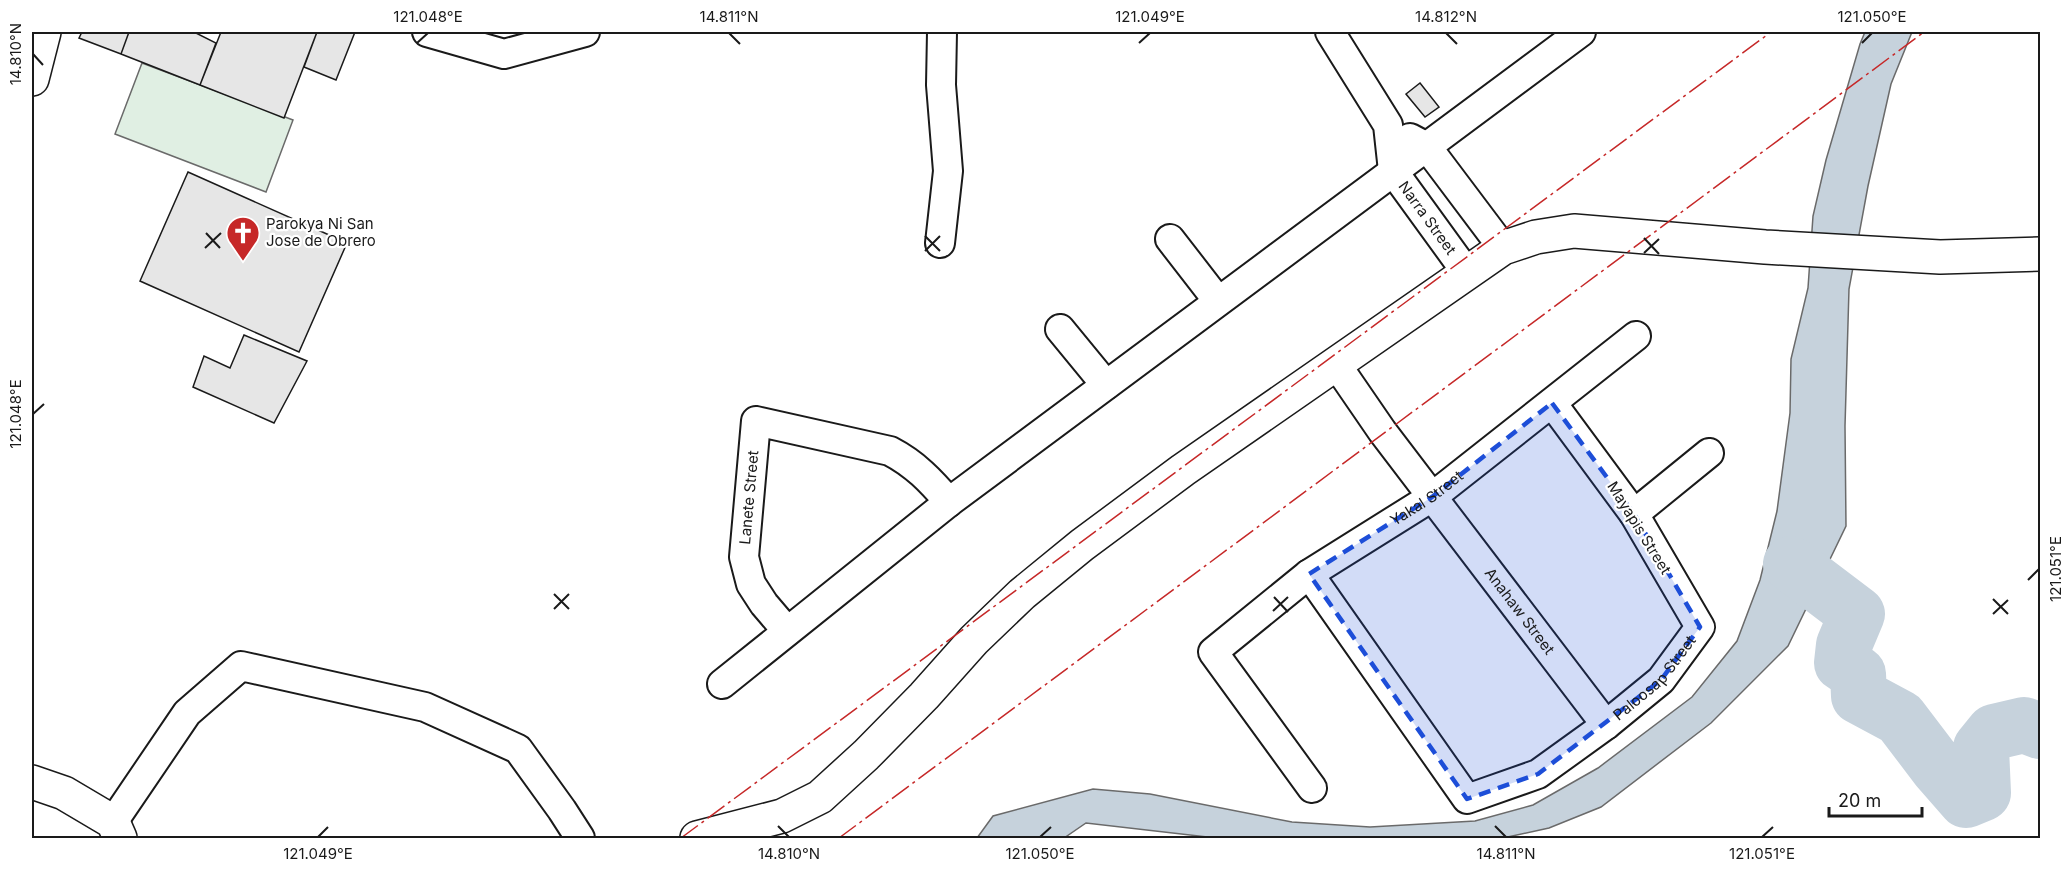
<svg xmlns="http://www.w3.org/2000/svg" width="2072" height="870" viewBox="0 0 2072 870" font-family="Inter,sans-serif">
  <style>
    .green { fill: #e0efe3; stroke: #6a6a6a; stroke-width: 1.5 }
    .water { fill: #c6d2dc; stroke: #6a6a6a; stroke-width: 1.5 }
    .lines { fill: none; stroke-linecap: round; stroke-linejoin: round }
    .river { stroke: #c6d2dc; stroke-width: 56 }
    .building { fill: #e6e6e6; stroke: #1a1a1a; stroke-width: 1.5 }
    .minor-casing { stroke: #1a1a1a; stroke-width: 32 }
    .tertiary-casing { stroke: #1a1a1a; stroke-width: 36 }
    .secondary-casing { stroke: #1a1a1a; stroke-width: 36 }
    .minor { stroke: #fff; stroke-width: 28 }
    .tertiary { stroke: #fff; stroke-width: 33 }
    .secondary { stroke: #fff; stroke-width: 33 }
    .power { stroke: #c62828; stroke-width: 1.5; stroke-dasharray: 21 4.5 3 4.5; stroke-linecap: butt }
    .marked { fill: #1d4ed8; fill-opacity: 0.2; stroke: #1d4ed8; stroke-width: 4.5; stroke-dasharray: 12 8; stroke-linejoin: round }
    .ticks { fill: none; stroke: #1a1a1a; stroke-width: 2 }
    .labels { text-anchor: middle; stroke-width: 4.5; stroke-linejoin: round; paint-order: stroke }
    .street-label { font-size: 15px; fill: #1a1a1a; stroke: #fff }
    .poi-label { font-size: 15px; fill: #1a1a1a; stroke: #fff; text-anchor: start }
    .neatline { fill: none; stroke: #1a1a1a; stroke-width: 2 }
    .ticks-label { font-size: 15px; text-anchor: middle; fill: #1a1a1a }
  </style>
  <rect width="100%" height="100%" fill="#fff"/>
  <path class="green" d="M142 63 293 120 266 192 115 134Z"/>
  <path class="water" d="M1865 32H1912L1891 84 1868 186 1849 289 1845 426 1846 526 1788 646 1711 723 1601 807 1549 828 1503 838H1216L1086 823 1064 838H977L993 816 1093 789 1150 794 1292 822 1370 827 1475 821 1533 805 1598 768 1692 697 1737 641 1760 580 1777 511 1790 413 1791 359 1808 288 1813 216 1826 160 1860 44Z"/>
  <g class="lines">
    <path class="river" d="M1791 564 1857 614 1844 645 1842 663 1858 674 1859 696 1900 718 1938 768 1966 800 1983 793 1981 748 1994 732 2024 725 2040 731"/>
  </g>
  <path class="building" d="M82 32H129L121 54 79 38Z
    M129 32H194L216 43 200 85 121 54Z
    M221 32H317L284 118 200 85Z
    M317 32H355L336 80 304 67Z
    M1420 83 1439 107 1425 117 1406 94Z
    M188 172 347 243 299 352 140 281Z
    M244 335 307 361 274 423 193 387 204 356 230 368Z"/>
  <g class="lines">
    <g class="minor-casing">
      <g id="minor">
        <path d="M427 32 504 54 585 32"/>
        <path id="s1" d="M1330 32 1388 125 1393 171 1467 273"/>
        <path d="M1410 138 1427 147 1503 248"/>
        <path d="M1170 239 1218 301"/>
        <path d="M940 243 948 171 941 85 942 32"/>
        <path d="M1060 329 1106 385"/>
        <path id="s2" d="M1336 364 1382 431 1606 725"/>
        <path d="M1634 514 1709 453"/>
        <path id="s3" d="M1309 574 1467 799 1538 774 1606 725 1661 680 1700 627 1634 514 1552 403"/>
        <path id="s4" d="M787 631 764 604 751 584 744 557 756 421 890 451C915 464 931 481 949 502"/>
        <path d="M722 684 949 502 1581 32"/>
        <path id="s5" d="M1312 788 1213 652 1309 574 1432 497 1636 336"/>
        <path d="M113 822 187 713 241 666 425 707 518 749 562 810 580 838"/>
      </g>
    </g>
    <g class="tertiary-casing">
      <path id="tertiary" d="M32 782 64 793 113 822 120 838
        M697 838 782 816 820 797 866 755 924 696 974 640 1022 594 1082 545 1183 470 1503 248 1536 237 1574 231 1765 247 1940 257 2040 254"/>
    </g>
    <g class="secondary-casing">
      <path id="secondary" d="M32 79 44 32"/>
    </g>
    <use href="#minor" class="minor"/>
    <use href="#tertiary" class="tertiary"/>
    <use href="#secondary" class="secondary"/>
    <path class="power" d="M681 838 1771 32
      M839 838 1924 32"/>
  </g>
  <path class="marked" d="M1552 403 1634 514 1700 627 1661 680 1538 774 1467 799 1309 574 1432 497Z"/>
  <path class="ticks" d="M729 33 740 44M1446 33 1457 44M417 43 428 33M1139 43 1150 33M1862 43 1872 33M33 54 43 65M206 233 220 248M925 236 940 251M1644 238 1659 254M205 248 221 233M925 251 940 236M1644 253 1659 239M33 414 44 404M2028 580 2039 569M554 594 569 609M1274 597 1288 612M1993 599 2008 614M554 609 569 594M1273 611 1288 597M1993 614 2008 600M778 826 789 837M1495 826 1506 837M318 837 328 827M1040 837 1051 827M1762 837 1773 827"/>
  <defs>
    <g id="church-pin" transform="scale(1.725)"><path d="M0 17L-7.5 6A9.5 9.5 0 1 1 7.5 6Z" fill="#c62828" stroke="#fff"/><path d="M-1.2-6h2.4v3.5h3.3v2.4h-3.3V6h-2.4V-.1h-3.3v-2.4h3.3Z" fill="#fff"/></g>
  </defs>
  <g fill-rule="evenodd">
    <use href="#church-pin" x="243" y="233"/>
  </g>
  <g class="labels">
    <g class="street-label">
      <text dy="5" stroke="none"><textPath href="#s1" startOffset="214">Narra Street</textPath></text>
      <text dy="5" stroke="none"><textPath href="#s4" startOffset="147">Lanete Street</textPath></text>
      <text dy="5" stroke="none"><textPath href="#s5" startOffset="432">Yakal Street</textPath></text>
      <text transform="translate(1639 528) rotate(58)" y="5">Mayapis Street</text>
      <text dy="5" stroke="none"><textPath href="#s2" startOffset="308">Anahaw Street</textPath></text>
      <text dy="5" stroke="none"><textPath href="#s3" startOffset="502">Paloosap Street</textPath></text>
    </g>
    <g class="poi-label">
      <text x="266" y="229">Parokya Ni San<tspan x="266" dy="17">Jose de Obrero</tspan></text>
    </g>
  </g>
  <rect width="2072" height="870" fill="none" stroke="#ffffff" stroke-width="66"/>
  <path d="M1829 807v9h93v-9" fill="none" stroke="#1a1a1a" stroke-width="3"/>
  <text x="1838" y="807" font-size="18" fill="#1a1a1a" stroke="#ffffff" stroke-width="4.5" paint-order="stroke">20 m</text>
  <rect x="33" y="33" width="2006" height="804" class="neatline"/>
  <g class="ticks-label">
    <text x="428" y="22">121.048°E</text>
    <text x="729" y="22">14.811°N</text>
    <text x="1150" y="22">121.049°E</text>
    <text x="1446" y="22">14.812°N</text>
    <text x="1872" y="22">121.050°E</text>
    <text transform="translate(16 54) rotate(-90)" y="5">14.810°N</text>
    <text transform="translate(16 414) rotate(-90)" y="5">121.048°E</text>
    <text transform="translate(2056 569) rotate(-90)" y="5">121.051°E</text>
    <text x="318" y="859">121.049°E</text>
    <text x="789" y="859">14.810°N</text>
    <text x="1040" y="859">121.050°E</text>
    <text x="1506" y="859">14.811°N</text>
    <text x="1762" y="859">121.051°E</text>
  </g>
</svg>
